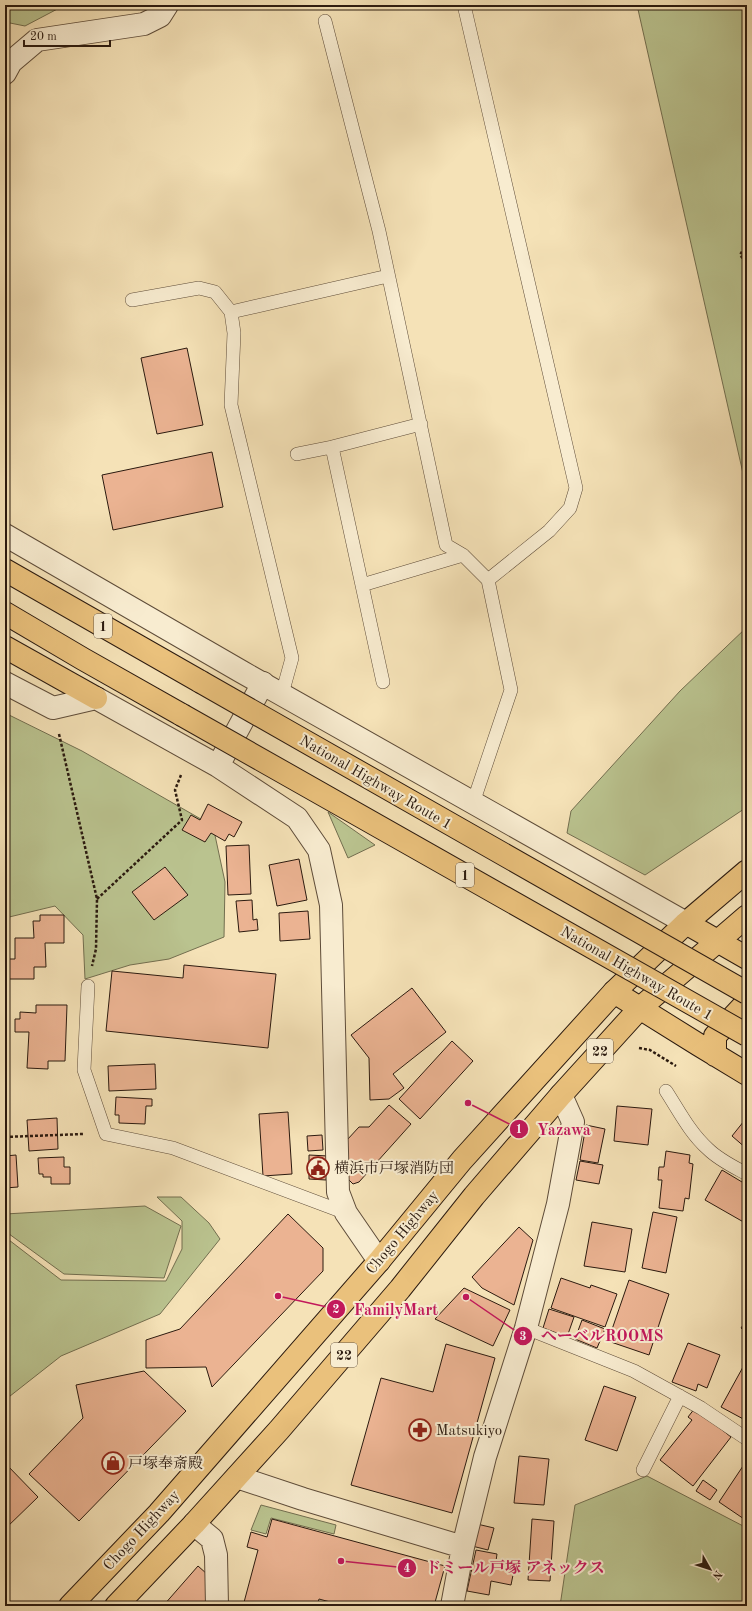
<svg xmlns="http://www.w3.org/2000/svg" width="752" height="1611" viewBox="0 0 752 1611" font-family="'Old Standard TT','Noto Serif JP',serif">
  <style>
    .green { fill: #bac38f; stroke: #726e4f }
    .building { fill: #ebb392; stroke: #2b1a0f }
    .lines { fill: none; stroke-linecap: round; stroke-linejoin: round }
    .service-casing { stroke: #5e4c39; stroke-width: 14 }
    .minor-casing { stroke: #5e4c39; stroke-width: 24 }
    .tertiary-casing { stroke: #5e4c39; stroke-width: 24 }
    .primary-casing { stroke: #2b1a0f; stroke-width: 24 }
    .trunk-casing { stroke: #2b1a0f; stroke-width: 24 }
    .path { stroke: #2b1a0f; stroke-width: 2.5; stroke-dasharray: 3 2; stroke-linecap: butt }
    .service { stroke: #f8ecd0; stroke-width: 13 }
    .minor { stroke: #f8ecd0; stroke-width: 22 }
    .tertiary { stroke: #f8ecd0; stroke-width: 22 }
    .primary { stroke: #eac17c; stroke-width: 22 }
    .trunk { stroke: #eac17c; stroke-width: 22 }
    .trunk-bridge-casing { stroke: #2b1a0f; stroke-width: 24; stroke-linecap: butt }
    .trunk-bridge { stroke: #eac17c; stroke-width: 22 }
    .labels { text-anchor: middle; stroke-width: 4; stroke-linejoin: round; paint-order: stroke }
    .shield { fill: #f8ecd0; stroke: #685949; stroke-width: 1 }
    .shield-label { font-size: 14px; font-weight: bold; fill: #2b1a0f }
    .street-label { font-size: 15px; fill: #2b1a0f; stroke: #f8ecd0 }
    .poi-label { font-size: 15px; fill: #2b1a0f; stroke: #f8ecd0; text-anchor: start }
    .leader { fill: none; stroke: #c2185b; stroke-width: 1.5 }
    .callout-dot { fill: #c2185b; stroke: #f8ecd0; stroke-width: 1.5 }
    .mark-label { font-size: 12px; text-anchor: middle; font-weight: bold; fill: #fff }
    .callout-label { font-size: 16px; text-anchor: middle; font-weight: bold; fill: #c2185b; stroke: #f8ecd0; stroke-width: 4; stroke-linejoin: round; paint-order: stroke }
  </style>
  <rect width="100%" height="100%" fill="#f5e2b7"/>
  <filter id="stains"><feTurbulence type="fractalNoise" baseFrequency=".005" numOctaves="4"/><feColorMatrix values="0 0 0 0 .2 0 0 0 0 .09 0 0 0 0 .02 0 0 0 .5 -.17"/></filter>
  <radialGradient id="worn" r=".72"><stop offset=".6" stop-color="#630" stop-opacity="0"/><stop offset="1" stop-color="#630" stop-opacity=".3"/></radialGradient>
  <path class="green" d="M5 5H65L25 26 5 22Z
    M637 5H747V491Z
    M747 627V807L645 875 567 833 571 811 680 691Z
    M5 713 82 751 213 826 225 882 224 937 169 959 130 965 85 979 83 935 55 906 5 918Z
    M328 812 375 845 348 858Z
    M157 1197H181L209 1223 220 1239 160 1314 61 1356 5 1400V1241L9 1240 61 1280 166 1281 182 1249V1221Z
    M145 1206 181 1226 164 1278 64 1274 5 1231V1214Z
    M647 1476 747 1528V1606H560L575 1505Z
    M261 1505 336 1525 334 1534 271 1518 266 1534 251 1530Z"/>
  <path class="building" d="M187 348 203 425 157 434 141 358Z
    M212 452 223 507 113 530 102 475Z
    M208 804 242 822 234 837 229 834 225 841 211 833 205 842 182 830 191 815 200 820Z
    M249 845 251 894 228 895 226 846Z
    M299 859 307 900 277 906 269 865Z
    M165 867 188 895 154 920 132 892Z
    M252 900 253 920 257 919 258 930 239 932 236 901Z
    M308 911 310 939 280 941 279 913Z
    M40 915H64V943H45L46 967H34V979H5V959H15V938H34L33 921H40Z
    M184 965 276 974 268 1048 106 1031 112 971 183 978Z
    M412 988 446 1032 393 1074 404 1088 389 1099 370 1100 369 1058 351 1035Z
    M5 998 8 1026H5Z
    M36 1005H67L65 1061H48V1069L27 1068 29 1032H15V1019H20V1012L36 1013Z
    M452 1041 473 1061 420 1119 399 1099Z
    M155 1064 156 1089 109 1091 108 1066Z
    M116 1097 152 1099V1106H146L145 1124 119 1123V1115H115Z
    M389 1105 411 1124 359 1182 353 1184 348 1179 347 1140 359 1127H369Z
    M617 1106 652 1109 648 1145 614 1141Z
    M288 1112 292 1174 263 1176 259 1114Z
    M57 1118 58 1149 29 1151 27 1120Z
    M744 1121 747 1124V1149L732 1136Z
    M586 1125 605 1129 598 1163 580 1160Z
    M322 1135 323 1150 308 1151 307 1136Z
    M666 1151 690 1155 689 1163 693 1164 689 1199 685 1198 683 1211 659 1208 662 1180H658L659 1167H664Z
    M16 1155 18 1187 5 1188V1156Z
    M309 1155 328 1156 326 1180 309 1179Z
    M64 1157V1167H70V1184H51V1177H43V1174H39L38 1158Z
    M580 1161 603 1165 599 1184 576 1180Z
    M722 1170 747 1185V1224L705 1200Z
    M653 1212 677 1217 666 1273 642 1268Z
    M288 1214 323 1248V1271L212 1387 206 1367 146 1368V1340L180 1329Z
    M592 1222 632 1229 625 1272 584 1266Z
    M519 1227 533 1240 514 1305 482 1288 472 1277Z
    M561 1278 590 1288 591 1285 617 1294 605 1327 551 1308Z
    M629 1280 669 1294 649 1355 608 1341Z
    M464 1288 510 1310 493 1346 435 1319Z
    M549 1309 574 1317 567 1337 543 1328Z
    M747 1319V1333L741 1328Z
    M582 1320 605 1329 597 1348 575 1339Z
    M688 1343 720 1355 707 1388 698 1384 696 1391 672 1382Z
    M446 1344 495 1358 452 1513 351 1485 381 1378 433 1392Z
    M743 1367 747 1369V1421L721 1407Z
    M144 1371 186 1411 79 1521 29 1474 83 1418 76 1385Z
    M604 1386 636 1397 617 1451 585 1440Z
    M695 1408 731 1437 693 1486 660 1460 692 1420 688 1417Z
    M519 1456 549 1459 544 1505 514 1503Z
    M747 1460V1521L719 1502Z
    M5 1463 38 1497 5 1529Z
    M703 1480 717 1490 710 1500 696 1491Z
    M272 1519 445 1566 434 1606H345L319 1599 317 1606H243L258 1550 247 1547 251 1532 267 1537Z
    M532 1519 554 1521 550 1581 528 1580Z
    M477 1524 494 1528 488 1550 472 1546Z
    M476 1550 497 1554 496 1561 515 1565 511 1585 491 1581 489 1595 467 1591Z
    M198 1566 207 1574V1606H163Z"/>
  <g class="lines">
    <g class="service-casing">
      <path id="service" d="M464 5 576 488 570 508 549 531 488 580 511 690 473 803
        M325 21 379 231 446 545 463 555 488 580
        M132 300 199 288 215 292 231 312 234 333 231 405 292 658 282 694
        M231 312 388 276
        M332 447 383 682
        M297 454 332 447 421 424
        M362 585 463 555
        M88 986 84 1070 106 1134 173 1148 346 1213
        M666 1091C679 1111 690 1133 708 1149 719 1160 734 1167 747 1174
        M526 1328 634 1371 701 1408 747 1439
        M643 1470 680 1396"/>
    </g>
    <g class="minor-casing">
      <path id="minor" d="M5 73 11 62 37 40 144 24 160 16 167 5
        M5 683 53 708 96 698 218 766 297 818 319 850 331 905 338 1192 346 1213 379 1261
        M218 766 263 683
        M237 1477 303 1499 463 1547
        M194 1524 212 1539 216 1555 217 1606
        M452 1606 463 1547 485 1457 526 1328 558 1204 573 1122 561 1095"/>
    </g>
    <g class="tertiary-casing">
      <path id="tertiary" d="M5 535 242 672 686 923"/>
    </g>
    <g class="primary-casing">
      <path id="primary" d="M70 1606 159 1513 379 1261 462 1160 614 992 686 923 747 871
        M116 1606 194 1524 279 1430 400 1289 474 1196 561 1095 640 1008 747 916"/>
    </g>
    <g class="trunk-casing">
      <path id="trunk" d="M5 570 201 682
        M5 613 83 659 182 715
        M5 647 96 698
        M686 923 747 958
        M614 992 699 1045 747 1074
        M715 1055V1036L747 1002"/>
    </g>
    <path class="path" d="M747 243 740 255 747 263
      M59 734 97 899 96 949 92 966
      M97 899 182 820 175 790 181 775
      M639 1048 650 1050 676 1066
      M5 1137 83 1134"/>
    <use href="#service" class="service"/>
    <use href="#minor" class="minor"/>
    <use href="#tertiary" class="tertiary"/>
    <use href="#primary" class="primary"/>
    <use href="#trunk" class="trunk"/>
    <g class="trunk-bridge-casing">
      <path id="trunk-bridge" d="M201 682 747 993
        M182 715 747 1035"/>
    </g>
    <use href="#trunk-bridge" class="trunk-bridge"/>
  </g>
  <defs>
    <g id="civic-ring" transform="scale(1.15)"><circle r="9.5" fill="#f8ecd0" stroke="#8f2418" stroke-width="1.5"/><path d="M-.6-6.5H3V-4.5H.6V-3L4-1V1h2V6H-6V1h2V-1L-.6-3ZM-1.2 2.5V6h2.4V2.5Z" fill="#8f2418"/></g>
    <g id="pharmacy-ring" transform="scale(1.15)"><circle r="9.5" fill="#f8ecd0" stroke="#8f2418" stroke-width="1.5"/><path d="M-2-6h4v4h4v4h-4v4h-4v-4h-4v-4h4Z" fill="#8f2418"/></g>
    <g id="shop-ring" transform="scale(1.15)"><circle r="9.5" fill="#f8ecd0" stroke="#8f2418" stroke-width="1.5"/><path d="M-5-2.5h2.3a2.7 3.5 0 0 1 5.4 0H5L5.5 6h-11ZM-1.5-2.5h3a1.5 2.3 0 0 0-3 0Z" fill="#8f2418"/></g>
  </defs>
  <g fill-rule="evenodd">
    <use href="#civic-ring" x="318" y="1168"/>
    <use href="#pharmacy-ring" x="420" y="1430"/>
    <use href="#shop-ring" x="113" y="1463"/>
  </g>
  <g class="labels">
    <g class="shield">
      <rect x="94" y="614" width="18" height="24" rx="3"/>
      <rect x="456" y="863" width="18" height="24" rx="3"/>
      <rect x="587" y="1039" width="26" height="24" rx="3"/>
      <rect x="331" y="1343" width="26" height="24" rx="3"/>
    </g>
    <g class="shield-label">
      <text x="103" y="631">1</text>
      <text x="465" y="880">1</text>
      <text x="600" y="1056">22</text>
      <text x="344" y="1360">22</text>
    </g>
    <g class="street-label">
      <text transform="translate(376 782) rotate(30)" y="5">National Highway Route 1</text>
      <text transform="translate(637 973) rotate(30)" y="5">National Highway Route 1</text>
      <text transform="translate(402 1232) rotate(-50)" y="5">Chogo Highway</text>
      <text transform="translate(141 1530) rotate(-47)" y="5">Chogo Highway</text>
    </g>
    <g class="poi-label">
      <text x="334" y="1173">横浜市戸塚消防団</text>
      <text x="436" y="1435">Matsukiyo</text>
      <text x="128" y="1468">戸塚奉斎殿</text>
    </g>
  </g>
  <path class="leader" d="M468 1103L519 1129M278 1296L336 1309M466 1297L523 1336M341 1561L407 1568"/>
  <g class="callout-dot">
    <circle cx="468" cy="1103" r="4"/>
    <circle cx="278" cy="1296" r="4"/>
    <circle cx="466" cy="1297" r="4"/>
    <circle cx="341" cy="1561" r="4"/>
    <circle cx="519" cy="1129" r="10"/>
    <circle cx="336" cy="1309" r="10"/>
    <circle cx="523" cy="1336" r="10"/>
    <circle cx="407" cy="1568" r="10"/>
  </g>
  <g class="mark-label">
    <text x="519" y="1133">1</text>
    <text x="336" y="1313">2</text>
    <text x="523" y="1340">3</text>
    <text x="407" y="1572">4</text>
  </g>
  <g class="callout-label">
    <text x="564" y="1135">Yazawa</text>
    <text x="396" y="1315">FamilyMart</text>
    <text x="602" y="1341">ヘーベルROOMS</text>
    <text x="515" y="1573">ドミール戸塚 アネックス</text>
  </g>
  <rect width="752" height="1611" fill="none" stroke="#f5e2b7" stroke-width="20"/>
  <rect x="6" y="6" width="740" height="1599" fill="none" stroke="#2b1a0f" stroke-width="2"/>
  <rect x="10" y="10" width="732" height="1591" fill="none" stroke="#2b1a0f"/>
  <g transform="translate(710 1569) rotate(129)" stroke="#f8ecd0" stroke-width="3" paint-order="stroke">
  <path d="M0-3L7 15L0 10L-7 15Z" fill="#2b1a0f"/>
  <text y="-6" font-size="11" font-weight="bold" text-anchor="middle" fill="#2b1a0f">N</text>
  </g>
  <path d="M24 40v6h86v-6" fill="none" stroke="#2b1a0f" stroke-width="2"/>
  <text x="30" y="40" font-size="12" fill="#2b1a0f" stroke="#f8ecd0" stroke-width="3" paint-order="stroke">20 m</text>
  <rect width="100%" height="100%" filter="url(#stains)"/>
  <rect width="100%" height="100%" fill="url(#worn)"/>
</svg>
